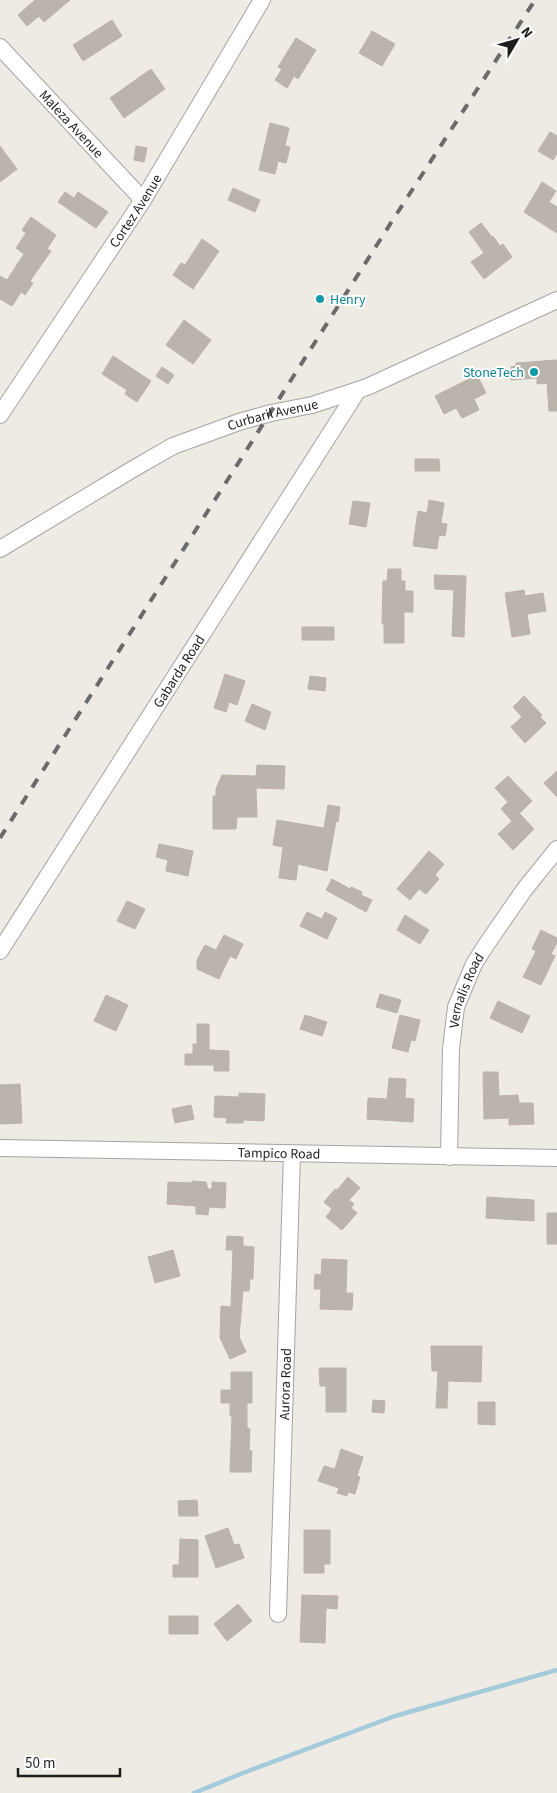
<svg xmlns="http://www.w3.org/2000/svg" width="557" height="1793" viewBox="0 0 557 1793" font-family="'Source Sans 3',sans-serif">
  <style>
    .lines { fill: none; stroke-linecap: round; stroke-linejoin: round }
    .stream { stroke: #a5cad9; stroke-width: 4.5 }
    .building { fill: #bab4ac; stroke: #beb2a6 }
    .minor-casing { stroke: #a4a4a4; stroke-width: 18 }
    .minor { stroke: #fff; stroke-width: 16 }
    .rail { stroke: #6b6b6b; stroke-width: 4; stroke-dasharray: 10 10; stroke-linecap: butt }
    .culture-dot { fill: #0f9aa8; stroke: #fff; stroke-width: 2 }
    .labels { text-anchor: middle; stroke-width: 4; stroke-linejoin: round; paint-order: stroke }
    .street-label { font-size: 14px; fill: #1d1d1d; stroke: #fff }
    .culture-label { font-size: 14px; fill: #0d838f; stroke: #fff; text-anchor: start }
  </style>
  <rect width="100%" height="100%" fill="#edebe3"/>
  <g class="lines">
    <path class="stream" d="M194 1793 243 1773 395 1716 557 1670"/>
  </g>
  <path class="building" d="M35 0H70L44 22 39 16 27 26 18 15Z
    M112 20 122 36 83 61 73 45Z
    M372 31 395 44 382 66 359 53Z
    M296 38 316 50 298 79 294 76 287 88 275 80 282 69 278 67Z
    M151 69 165 89 124 118 110 98Z
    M270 123 289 128 285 146 290 147 286 163 278 161 275 174 259 170Z
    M550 132 557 136V153L553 160 538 151Z
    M0 146 17 169 0 182Z
    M136 146 147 148 144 162 134 160Z
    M542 182 556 191 549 202 557 207V233L524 212Z
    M233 188 260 200 255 212 228 200Z
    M65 192 74 198 78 192 108 212 96 228 58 202Z
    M31 217 56 235 47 249 51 251 30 281 33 283 25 295 21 292 12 306 0 299V276L7 280 24 254 16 248 26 233 22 230Z
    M481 223 492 237 493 236 500 246 503 244 512 257 484 279 471 262 484 253 469 232Z
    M202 239 219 251 193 289 173 275 181 263 185 265Z
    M184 320 211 340 193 364 166 345Z
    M113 356 151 381 137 402 125 394 127 390 102 374Z
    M557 360V411H549L547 383 537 384V378L511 380V367L516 366V363Z
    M162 367 174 375 168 384 156 376Z
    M477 375 486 393 474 399 479 410 462 418 456 408 444 414 435 396Z
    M415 459H439L440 471H415Z
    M429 500 444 503 441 523 447 524 445 536 439 535 437 549 413 546 418 511 427 513Z
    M353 501 370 503 366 527 349 524Z
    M388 569H401V581H405V591H413V612H404V643H384V624H382L383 581H387Z
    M434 575 466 576 464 637 452 636 454 590 435 589Z
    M524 590 525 596 543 593 546 611 527 614 530 634 512 637 505 593Z
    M302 627H334V640H302Z
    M225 674 245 681 237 705 229 702 226 712 214 708Z
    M310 676 326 678 325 691 308 689Z
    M524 696 542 715 540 717 546 723 525 743 511 727 522 717 513 707Z
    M252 704 271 712 265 730 245 721Z
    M257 765 285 766 284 789 256 788 257 817H237L236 829H213V796H216V789L222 775 256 776Z
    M557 771V797L544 783Z
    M508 776 532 801 512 821 501 809 508 802 495 788Z
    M328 805 340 807 338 822 336 821 327 871 298 864 296 880 279 878 283 847 273 845 277 820 324 828Z
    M520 814 534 829 513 850 498 834Z
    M159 844 193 851 188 876 166 871 168 860 156 857Z
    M429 851 444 864 435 875 439 879 426 894 419 889 410 900 397 889Z
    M332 879 350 889 351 887 362 892 361 895 372 900 366 912 326 890Z
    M127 901 145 909 135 929 117 921Z
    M307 912 322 919 325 912 337 918 327 939 300 926Z
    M405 915 429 930 420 944 397 930Z
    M541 930 557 938V943L551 954 555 956 541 985 523 977 536 951 532 949Z
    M224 935 243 944 236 959 230 956 219 979 197 969V960L205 945 216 950Z
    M380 994 401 1000 397 1013 376 1007Z
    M106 995 128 1005 116 1031 94 1021Z
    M498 1001 530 1016 522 1033 490 1018Z
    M305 1015 327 1022 322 1036 300 1029Z
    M400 1015 420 1020 415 1041 411 1040 408 1052 392 1048Z
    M197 1024H209V1050L229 1051V1071H214V1065H185V1054H193V1044H197Z
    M483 1072H498L499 1096 518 1095 519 1103H533L534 1124 509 1125V1118L484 1119Z
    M389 1078 406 1079 405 1098 414 1099 413 1122 367 1119 368 1098 387 1099Z
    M20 1084 22 1123 0 1124V1085Z
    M239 1093 265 1094 264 1121 243 1120V1123H226L227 1118 214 1117 215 1096 239 1097Z
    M191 1105 194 1119 175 1123 172 1109Z
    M348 1177 360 1188 349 1200 354 1204 351 1208 357 1213 342 1230 326 1217 332 1209 324 1202 335 1189 337 1190Z
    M192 1181 206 1182 208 1189H212V1182L226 1183 225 1208 209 1207 208 1215 196 1214V1206L167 1204 168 1182 192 1183Z
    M487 1197 534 1200V1221L486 1218Z
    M547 1213H557V1244H547Z
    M227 1236 243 1237V1246L254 1247 253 1279H250L249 1291H243L239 1337 246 1352 230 1359 220 1338 221 1306 231 1307 233 1250H226Z
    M173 1250 180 1276 155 1283 148 1257Z
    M322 1259 347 1260 346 1293H353L352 1310 320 1309 321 1289H314L315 1274 321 1275Z
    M431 1346H482L481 1382 448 1381 447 1408H436L438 1371H432Z
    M319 1368H346V1412H326V1386H320Z
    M231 1372H252V1403H247V1428L250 1429 249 1450 252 1451 251 1472H230L232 1416H230V1403H221V1390H231Z
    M373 1400 385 1401 384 1413 372 1412Z
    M478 1402H495V1425L478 1424Z
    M341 1449 363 1457 357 1476 360 1477 355 1494 348 1492 347 1496 337 1493 339 1488 318 1481 324 1466 335 1469Z
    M197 1500 198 1516H179L178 1501Z
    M228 1528 234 1545 239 1544 244 1558 216 1568 205 1536Z
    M304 1530H330V1564H324V1573H304Z
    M180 1539 198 1540V1577H173V1565H179Z
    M302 1595 338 1596 337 1609 326 1608 325 1643 300 1642Z
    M238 1604 252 1621 227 1641 214 1624Z
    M169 1616H198V1634H169Z"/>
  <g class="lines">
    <g class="minor-casing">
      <g id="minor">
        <path id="s1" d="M0 47 143 200"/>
        <path id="s2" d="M0 415 143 200 262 0"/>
        <path id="s3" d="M0 549 133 469 173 446 239 422 271 413 312 405 367 387 557 300"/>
        <path id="s4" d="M0 951 358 390"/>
        <path id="s5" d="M0 1148 557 1158"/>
        <path id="s6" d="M449 1157 451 1049 456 1007 474 964 486 945 524 890 557 849"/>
        <path id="s7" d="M278 1614 292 1154"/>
      </g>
    </g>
    <use href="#minor" class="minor"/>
    <path class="rail" d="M0 838 394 218 535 0"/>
  </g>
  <g class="culture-dot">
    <circle cx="320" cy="299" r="5"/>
    <circle cx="534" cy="372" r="5"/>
  </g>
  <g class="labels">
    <g class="street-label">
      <text dy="5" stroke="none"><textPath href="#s1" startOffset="105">Maleza Avenue</textPath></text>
      <text dy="5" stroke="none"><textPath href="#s2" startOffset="245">Cortez Avenue</textPath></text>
      <text dy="5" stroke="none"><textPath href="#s3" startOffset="306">Curbaril Avenue</textPath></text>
      <text dy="5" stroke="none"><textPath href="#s4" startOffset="332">Gabarda Road</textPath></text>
      <text dy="5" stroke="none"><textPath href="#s6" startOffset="169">Vernalis Road</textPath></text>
      <text dy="5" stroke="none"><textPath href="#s5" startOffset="279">Tampico Road</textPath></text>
      <text dy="5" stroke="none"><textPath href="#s7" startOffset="230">Aurora Road</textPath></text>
    </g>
    <g class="culture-label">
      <text x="330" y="304">Henry</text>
      <text x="524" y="377" text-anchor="end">StoneTech</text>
    </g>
  </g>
  <g transform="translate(517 40) rotate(52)" stroke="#ffffff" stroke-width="4" paint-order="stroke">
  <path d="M0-4L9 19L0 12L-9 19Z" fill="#1d1d1d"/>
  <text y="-8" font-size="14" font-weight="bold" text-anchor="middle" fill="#1d1d1d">N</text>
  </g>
  <path d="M18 1768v8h102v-8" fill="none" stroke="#1d1d1d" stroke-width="2.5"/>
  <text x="25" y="1768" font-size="15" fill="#1d1d1d" stroke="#ffffff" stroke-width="4" paint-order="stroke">50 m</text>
</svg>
